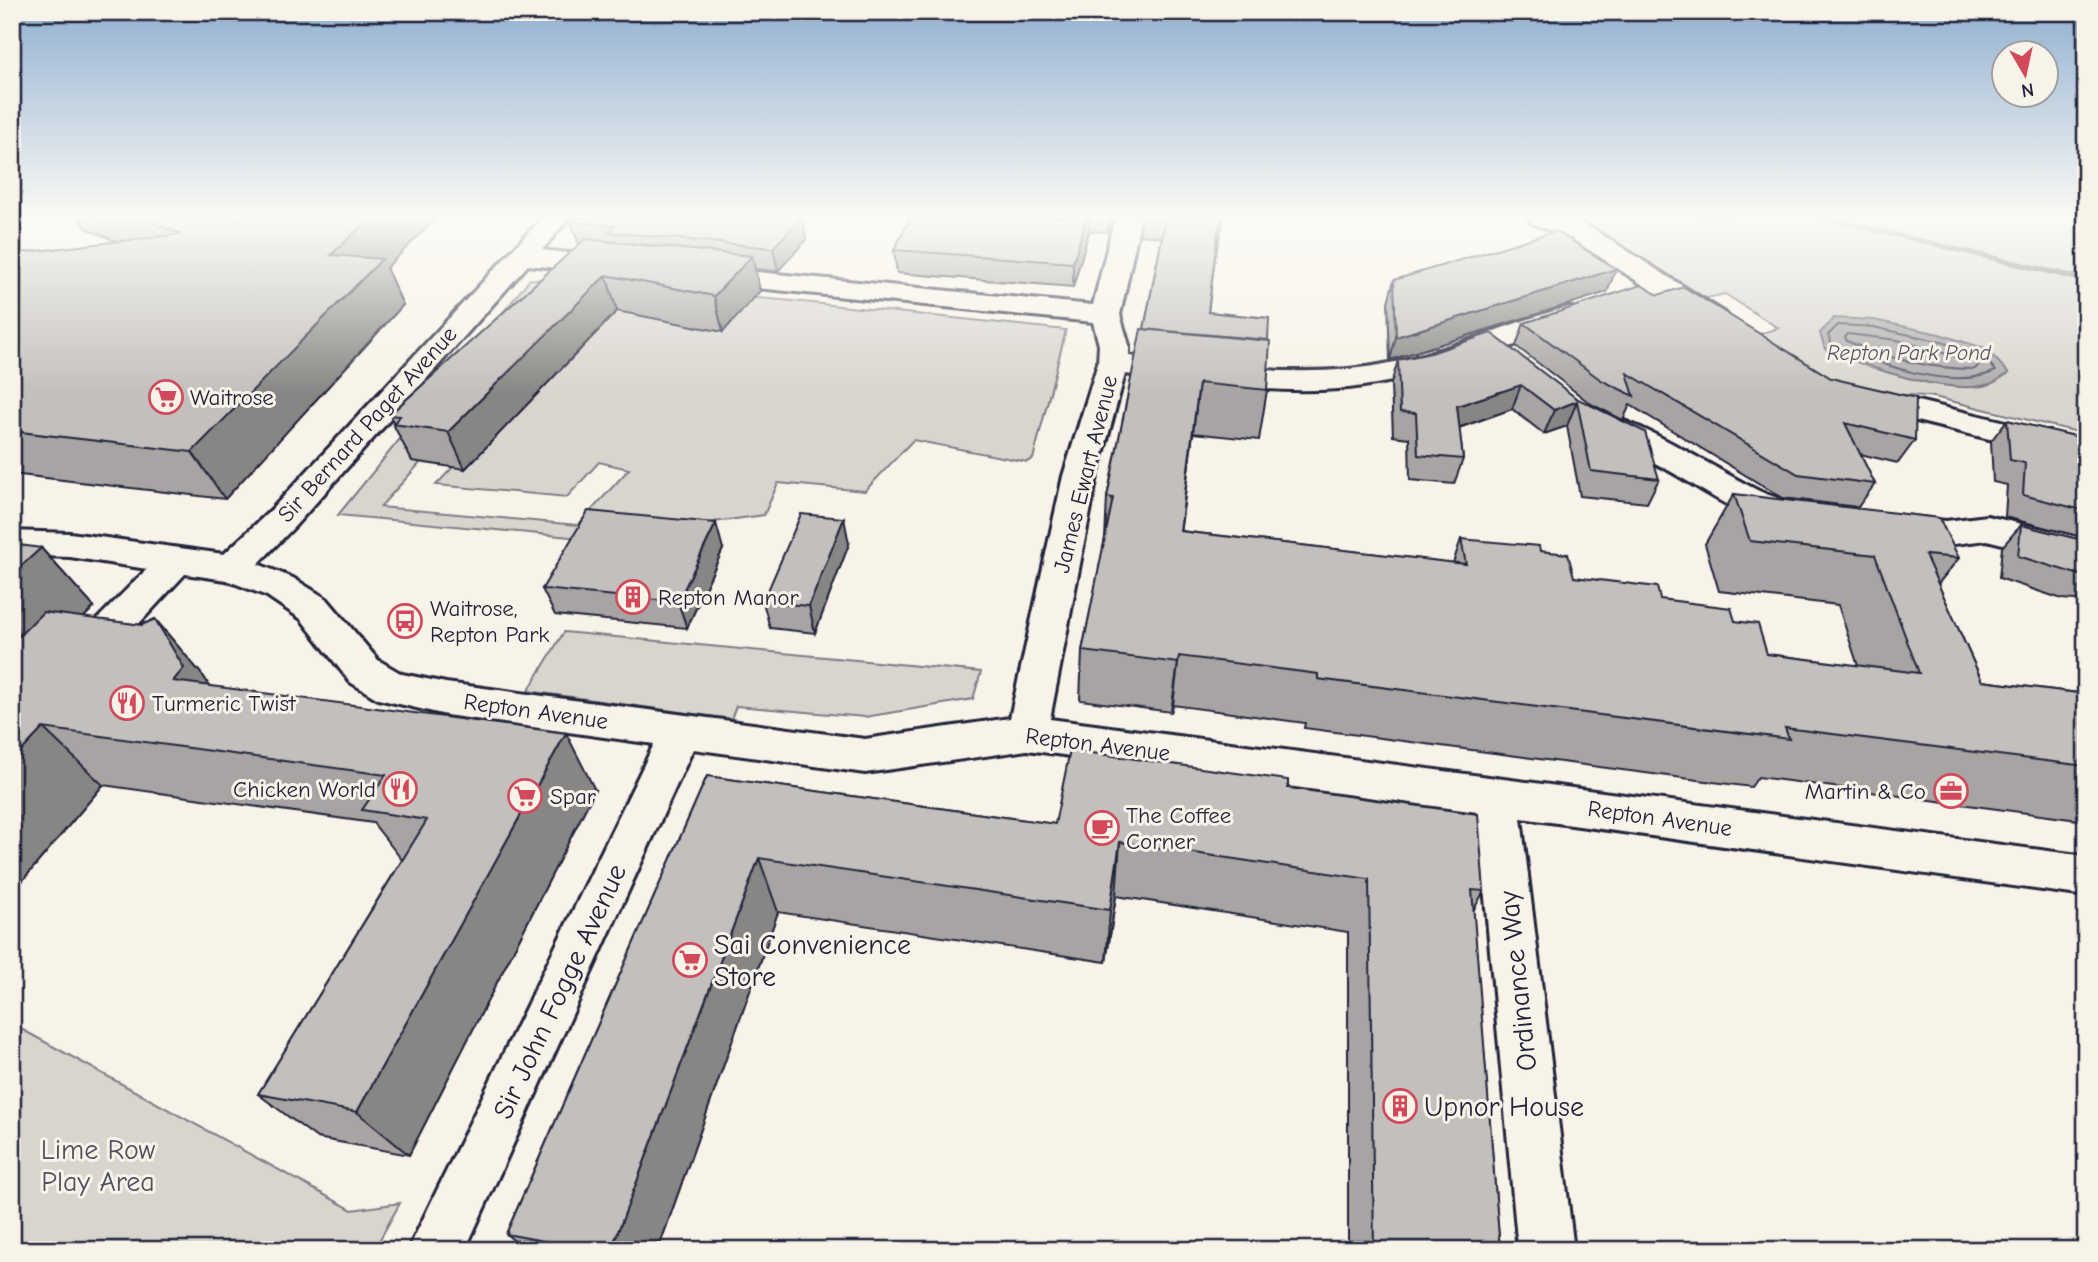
<svg xmlns="http://www.w3.org/2000/svg" width="2098" height="1262" viewBox="0 0 2098 1262" font-family="'Comic Neue',sans-serif">
  <style>
    .green { fill: #d8d5cf; stroke: #7d7c85; stroke-width: 2; fill-rule: evenodd }
    .water { fill: #aeabad; stroke: #76747f; stroke-width: 2 }
    .lines { fill: none; stroke-linecap: round; stroke-linejoin: round }
    .shore { stroke: #5a5969; stroke-width: 2 }
    .stream { fill: #76747f; fill-rule: evenodd }
    .minor-casing { stroke: #22223b; stroke-width: 6 }
    .minor { fill: #f7f3e8; fill-rule: evenodd }
    .wall { fill: #a7a4a3; stroke: #22223b; stroke-width: 2 }
    .shaded-wall { fill: #888684; stroke: #22223b; stroke-width: 2 }
    .building { fill: #c2bfbd; stroke: #22223b; stroke-width: 2 }
    .labels { text-anchor: middle; stroke-width: 6; stroke-linejoin: round; paint-order: stroke }
    .far-water-label { font-size: 21px; font-style: italic; fill: #535263; stroke: #f7f3e8 }
    .poi-label { font-size: 23px; fill: #22223b; stroke: #f7f3e8; text-anchor: start }
    .street-label { font-size: 23px; fill: #22223b; stroke: #f7f3e8 }
    .near-poi-label { font-size: 28px; fill: #22223b; stroke: #f7f3e8; text-anchor: start }
    .near-street-label { font-size: 28px; fill: #22223b; stroke: #f7f3e8 }
    .near-park-label { font-size: 28px; fill: #504f60; stroke: #f7f3e8 }
  </style>
  <rect width="100%" height="100%" fill="#f7f3e8"/>
  <filter id="ink" filterUnits="userSpaceOnUse"><feTurbulence type="fractalNoise" baseFrequency=".0143" numOctaves="2"/><feDisplacementMap in="SourceGraphic" scale="14" xChannelSelector="R" yChannelSelector="G"/><feConvolveMatrix kernelMatrix="1 2 1 2 8 2 1 2 1" color-interpolation-filters="sRGB"/></filter>
  <g filter="url(#ink)">
    <path class="green" d="M1567 217H2086V434L1934 397C1912 393 1892 397 1869 392 1829 383 1791 357 1757 335L1778 328 1725 294 1698 300 1587 227Z
      M530 279 793 301 1066 330 1033 459 1027 462 913 440 865 491 778 483 764 515 591 539 338 515ZM598 330 466 468 454 466 436 485 567 497 599 462 629 469 578 525 380 507 421 462 412 460 419 453 405 450 416 439Z
      M564 632 981 672 973 699 865 717 736 706 731 719 528 691Z
      M12 1024 352 1210 400 1203 374 1250H12Z"/>
    <path class="water" d="M1834 318 1874 320 1939 334 1986 349 2009 373C2003 376 1997 382 1990 384 1950 397 1863 366 1825 349L1820 333Z"/>
    <g class="lines">
      <path class="shore" d="M1838 325 1873 327 1938 341 1982 355 1996 371C1949 392 1876 363 1831 343L1828 335Z
        M1848 334 1897 340 1976 362 1978 366 1975 369C1930 369 1888 359 1847 341L1845 337Z"/>
      <path class="stream" d="M1811 217H1830L2086 277V283Z"/>
      <g class="minor-casing">
        <path id="minor" d="M543 217H570L542 250 615 258 625 260 629 266 625 272 615 274 528 265 295 526 258 564 293 578 327 599 378 660 402 674 446 683 865 739 1010 718 1063 476 1098 363 1099 345 1093 322 706 283 696 281 692 275 696 269 706 267 1093 305 1115 217H1141L1120 315 1129 345V356C1217 366 1307 381 1395 362 1455 349 1510 322 1569 307L1579 310 1584 316 1579 322C1501 350 1422 382 1338 389 1267 394 1196 382 1125 374L1097 476 1050 719 2086 856V896L1521 818 1574 1250H1518L1477 812 1027 750 865 773 693 749 465 1250H408L654 744 446 715 378 699 350 682 301 619 267 596 226 580 185 574 27 744 12 749V705L147 569 70 557 12 555V531L70 533 224 554 271 510Z
          M1528 217H1564L1590 227 1725 313 1730 319 1725 325 1715 328 1705 325 1572 239 1532 223Z
          M1867 389 2086 441V463L1856 406 1851 399 1856 392Z
          M1602 414C1653 427 1711 467 1759 491 1773 498 1793 500 1801 513L1796 521C1758 532 1702 488 1668 470 1643 456 1616 444 1591 431L1586 424 1591 417Z
          M1895 515 1946 521 1987 516 2086 539V565L1987 540 1946 545 1882 536 1877 527 1882 518Z"/>
      </g>
      <use href="#minor" class="minor"/>
    </g>
    <path class="wall" d="M78 217H437L386 268 403 305 225 499 12 474V254L118 242 86 228Z
      M576 217H804L803 219 806 240 778 271 755 269 760 291 723 332 617 311 465 469 412 461 393 424 394 423 389 415 579 245 571 222Z
      M911 217H1114L1108 232 1089 231 1073 287 897 273 894 250Z
      M1141 217H1224L1215 256 1208 312 1268 340 1267 390 1259 440 1193 433 1180 531 1453 563 1461 539 1540 551 1574 577 1735 621 1767 654 1858 666 1838 605 1719 591 1705 544 1734 494 1959 558 1938 584 1982 681 2086 694V821L1758 777 1751 787 1304 728 1305 723 1173 705 1171 712 1080 700 1082 651 1105 540 1107 497 1144 329 1162 237 1140 235Z
      M1616 269 1607 292 1390 360 1388 302 1394 280Z
      M1658 295 1915 440 1898 463 1860 454 1875 484 1858 507 1783 498 1630 405 1623 420 1591 404 1516 346 1524 323Z
      M1431 353 1576 398 1659 479 1647 503 1580 496 1567 426 1544 434 1512 409 1459 428 1463 459 1454 484 1410 480 1409 438 1393 436 1391 384 1398 360Z
      M2007 420 2086 448V538L2005 517 2007 485 1993 482 1991 441Z
      M2021 525 2086 541V601L2062 599 1999 578 2002 547Z
      M849 544 815 633 770 628 763 602Z
      M41 548 94 607 83 618 142 625 155 619 204 677 209 686 595 790 409 1155 317 1138 258 1094 402 860 373 823 103 785 12 893Z
      M723 549 687 628 555 615 542 589Z
      M707 776 1055 824 1288 788 1484 891 1473 911 1500 1250H1348V932L1116 896 1106 962 778 912 658 1250H525L506 1234Z"/>
    <path class="shaded-wall" d="M371 217H437L386 268 403 305 225 499 192 452 331 255Z
      M787 217H804L803 219 806 240 778 271 773 248Z
      M1087 217H1090L1089 231 1073 287V263Z
      M1109 217H1114L1108 232Z
      M1222 217H1224L1215 256 1218 232Z
      M752 256 760 291 723 332 714 296Z
      M1616 269 1607 292 1390 360 1396 337Z
      M606 275 617 311 465 469 448 432Z
      M1199 383 1193 433 1174 582 1180 531Z
      M1521 385 1512 409 1449 431 1457 406Z
      M1577 401 1567 426 1544 434 1554 410Z
      M844 518 849 544 815 633 809 606Z
      M716 523 723 549 687 628 678 602Z
      M41 548 94 607 43 658 12 701V574Z
      M155 619 204 677 234 726 173 681Z
      M1179 656 1173 705 1171 712Z
      M43 728 103 785 12 893V761Z
      M566 733 595 790 409 1155 357 1112Z
      M1120 842 1116 896 1106 962 1110 910Z
      M759 858 778 912 658 1250H611Z"/>
    <path class="building" d="M139 217H371L331 255 382 259 192 452 12 431V254L181 234Z
      M576 217H802L773 248 609 232 615 226 571 222Z
      M911 217H1087L1073 263 894 250Z
      M1166 217H1222L1218 232 1208 312 1269 318 1268 340 1144 329Z
      M1556 231 1616 269 1396 337 1394 280Z
      M585 239 752 256 714 296 606 275 448 432 393 424 400 416 389 415Z
      M1641 285 1658 295 1684 287 1831 378 1916 398 1915 440 1845 423 1875 484 1798 474 1627 373 1634 396 1601 380 1524 323Z
      M1141 329 1270 341 1267 390 1199 383 1180 531 1466 564 1461 539 1539 546 1540 551 1568 554 1574 577 1657 587 1660 599 1731 608 1735 621 1758 624 1767 654 1919 673 1875 555 1750 541 1734 494 1939 518 1959 558 1925 555 1982 681 2086 694V766L1785 728 1789 739 1318 679V674L1179 656 1178 663 1082 651 1113 498 1107 497Z
      M1491 333 1576 398 1645 432 1659 479 1591 471 1577 401 1554 410 1521 385 1457 406 1463 459 1418 455 1416 413 1400 412 1398 360 1431 353Z
      M2007 420 2079 437 2086 448V511L2023 495 2025 463 2010 460Z
      M588 511 716 523 678 602 542 589Z
      M801 514 844 518 809 606 763 602Z
      M2021 525 2086 541V577L2018 556Z
      M12 544 41 548 12 574Z
      M43 612 142 625 155 619 184 668 173 681 566 733 357 1112 258 1094 427 820 362 810 386 775 43 728 12 761V643Z
      M1070 750 1288 780V788L1478 814 1484 891 1472 890 1500 1250H1374L1369 879 1120 842 1110 910 759 858 611 1250H592L506 1234 707 776 1055 824Z"/>
  </g>
  <linearGradient id="sky" x2="0" y2="1"><stop stop-color="#91b0d0"/><stop offset="0.55" stop-color="#fbfaf5"/><stop offset="1" stop-color="#fbfaf5" stop-opacity="0"/></linearGradient>
  <rect width="2098" height="394" fill="url(#sky)"/>
  <defs>
    <g id="supermarket-ring" transform="scale(1.75)"><circle r="9.5" fill="#f7f3e8" stroke="#d1495b" stroke-width="1.5"/><path d="M-6-5.5h2.5l.6 2H6L4.5 2H-2.5L-4.4-4H-6ZM-1.5 3.2a1.3 1.3 0 1 0 .1 0ZM3 3.2a1.3 1.3 0 1 0 .1 0Z" fill="#d1495b"/></g>
    <g id="building-ring" transform="scale(1.75)"><circle r="9.5" fill="#f7f3e8" stroke="#d1495b" stroke-width="1.5"/><path d="M-4-6H4V6H1V3H-1V6H-4ZM-2.5-4.3h1.7v1.8h-1.7ZM.8-4.3h1.7v1.8H.8ZM-2.5-1h1.7V.8h-1.7ZM.8-1h1.7V.8H.8Z" fill="#d1495b"/></g>
    <g id="bus-ring" transform="scale(1.75)"><circle r="9.5" fill="#f7f3e8" stroke="#d1495b" stroke-width="1.5"/><path d="M-5-6H5V4H4V6H2V4H-2V6H-4V4H-5ZM-3.5-4V0h7V-4ZM-3.5 1.2v1.5H-2V1.2ZM2 1.2v1.5H3.5V1.2Z" fill="#d1495b"/></g>
    <g id="restaurant-ring" transform="scale(1.75)"><circle r="9.5" fill="#f7f3e8" stroke="#d1495b" stroke-width="1.5"/><path d="M-5-6h1v4h1v-4h1v4h1v-4h1v5L-1.5 .5V6h-2V.5L-5-1ZM5-6V6H3V1.5H1.5Q1.5-4 5-6Z" fill="#d1495b"/></g>
    <g id="office-ring" transform="scale(1.75)"><circle r="9.5" fill="#f7f3e8" stroke="#d1495b" stroke-width="1.5"/><path d="M-6-3h4V-5.5h4V-3h4V5H-6ZM-1-4.5V-3h2v-1.5ZM-6 0V1H6V0Z" fill="#d1495b"/></g>
    <g id="cafe-ring" transform="scale(1.75)"><circle r="9.5" fill="#f7f3e8" stroke="#d1495b" stroke-width="1.5"/><path d="M-5.5-4.5H6V0H3Q3 3.5 0 3.5H-2.5Q-5.5 3.5-5.5 0ZM3-3.2v2h1.7v-2ZM-6 4.5H4V6H-6Z" fill="#d1495b"/></g>
  </defs>
  <g fill-rule="evenodd">
    <use href="#supermarket-ring" x="166" y="397"/>
    <use href="#building-ring" x="633" y="597"/>
    <use href="#bus-ring" x="405" y="621"/>
    <use href="#restaurant-ring" x="127" y="703"/>
    <use href="#restaurant-ring" x="400" y="789"/>
    <use href="#office-ring" x="1951" y="791"/>
    <use href="#supermarket-ring" x="525" y="796"/>
    <use href="#cafe-ring" x="1102" y="828"/>
    <use href="#supermarket-ring" x="690" y="960"/>
    <use href="#building-ring" x="1400" y="1106"/>
  </g>
  <g class="labels">
    <g class="far-water-label">
      <text x="1909" y="360">Repton Park Pond</text>
    </g>
    <g class="poi-label">
      <text x="190" y="405">Waitrose</text>
      <text x="658" y="605">Repton Manor</text>
      <text x="430" y="616">Waitrose,<tspan x="430" dy="26">Repton Park</tspan></text>
      <text x="152" y="711">Turmeric Twist</text>
      <text x="376" y="797" text-anchor="end">Chicken World</text>
      <text x="1926" y="799" text-anchor="end">Martin &amp; Co</text>
      <text x="550" y="804">Spar</text>
      <text x="1126" y="823">The Coffee<tspan x="1126" dy="26">Corner</tspan></text>
    </g>
    <g class="street-label">
      <text transform="translate(367 424) rotate(-48)" y="8">Sir Bernard Paget Avenue</text>
      <text transform="translate(1085 474) rotate(-76)" y="8">James Ewart Avenue</text>
      <text transform="translate(536 711) rotate(8)" y="8">Repton Avenue</text>
      <text transform="translate(1098 744) rotate(7)" y="8">Repton Avenue</text>
      <text transform="translate(1660 818) rotate(8)" y="8">Repton Avenue</text>
    </g>
    <g class="near-poi-label">
      <text x="714" y="954">Sai Convenience<tspan x="714" dy="32">Store</tspan></text>
      <text x="1424" y="1116">Upnor House</text>
    </g>
    <g class="near-street-label">
      <text transform="translate(1517 981) rotate(-96)" y="10">Ordinance Way</text>
      <text transform="translate(559 991) rotate(-65)" y="10">Sir John Fogge Avenue</text>
    </g>
    <g class="near-park-label">
      <text x="98" y="1159">Lime Row<tspan x="98" dy="32">Play Area</tspan></text>
    </g>
  </g>
  <rect width="2098" height="1262" fill="none" stroke="#f7f3e8" stroke-width="42"/>
  <rect x="21" y="21" width="2056" height="1220" fill="none" stroke="#22223b" stroke-width="2.5" filter="url(#ink)"/>
  <g transform="translate(2025 74) rotate(171)"><circle r="33" fill="#f7f3e8" stroke="#a29fa3" stroke-width="2"/>
  <path d="M0-5L12 26L0 18L-12 26Z" fill="#d1495b"/>
  <text y="-10" font-size="19" font-weight="bold" text-anchor="middle" fill="#22223b">N</text>
  </g>
</svg>
